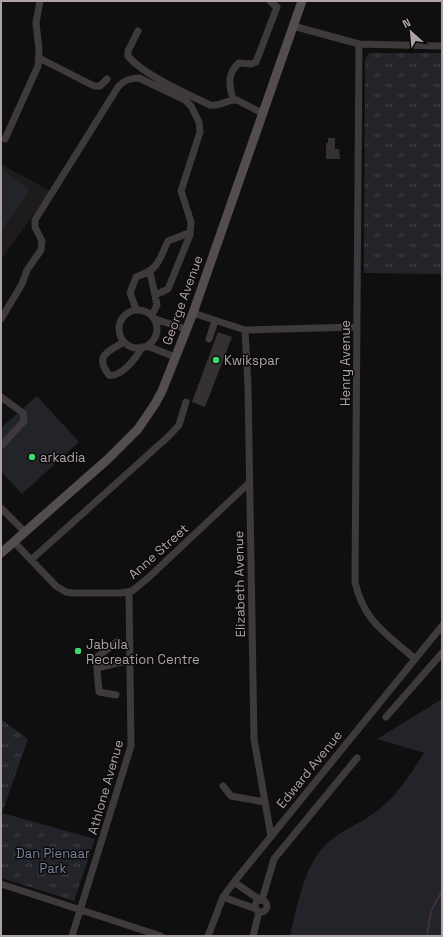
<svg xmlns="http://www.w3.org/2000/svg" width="443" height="937" viewBox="0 0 443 937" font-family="'Space Grotesk',sans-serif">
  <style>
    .built { fill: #1d1b1c }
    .grass { fill: #222429 }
    .park { fill: url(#park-tufts) }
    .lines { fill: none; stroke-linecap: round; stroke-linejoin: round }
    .stream { stroke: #3e2f3c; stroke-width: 2 }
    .building { fill: #353133 }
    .minor { stroke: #3e393c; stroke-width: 7 }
    .major { stroke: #534d50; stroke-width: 9 }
    .poi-dot { fill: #3cdb71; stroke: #0b0a0a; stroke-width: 1.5 }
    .labels { text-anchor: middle; stroke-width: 3; stroke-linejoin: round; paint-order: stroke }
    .street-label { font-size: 13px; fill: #afa1aa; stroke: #0b0a0a }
    .poi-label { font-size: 13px; fill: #afa1aa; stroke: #0b0a0a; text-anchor: start }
    .park-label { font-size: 13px; fill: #7a8298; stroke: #0b0a0a }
  </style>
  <defs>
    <pattern id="park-tufts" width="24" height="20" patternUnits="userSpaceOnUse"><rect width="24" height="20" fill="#222429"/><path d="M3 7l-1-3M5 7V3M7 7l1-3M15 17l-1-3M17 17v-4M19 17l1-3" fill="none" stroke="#404145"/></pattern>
  </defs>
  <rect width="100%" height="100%" fill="#100f0f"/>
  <path class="built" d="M1 164 50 191 1 260Z"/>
  <path class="grass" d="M1 169 30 189 1 231Z
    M37 396 79 442 22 494 1 471V428Z
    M442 699V936H290C297 908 304 864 327 843 344 828 368 821 385 804 401 790 412 771 424 753L377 739Z"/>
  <path class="park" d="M369 53H442V274L364 273 365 59Z
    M1 719 28 739 2 813 95 839 74 901 1 878Z"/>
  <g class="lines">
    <path class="stream" d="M427 936 431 911 442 891"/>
  </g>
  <path class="building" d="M328 138H335V149H339L340 159H326V143H328Z
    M218 332 232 337 205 407 192 402Z"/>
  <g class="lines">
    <path class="minor" d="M293 26 359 44 442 46
      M138 31 128 51V56C142 74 189 95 210 105 220 107 227 99 237 100L262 113
      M359 44 355 582C364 622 386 633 415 659
      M39 58 94 86H100L107 79
      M233 99C229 86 227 73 239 63L251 64 256 62 277 7 270 1
      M5 139 38 66 39 50 36 23 40 1
      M150 272 157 305 152 315
      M136 309 130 293 136 277C159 269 158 262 168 241L186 234 190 235
      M119 329a19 19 0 1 1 38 0a19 19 0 1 1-38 0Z
      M193 313 245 330 357 327
      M1 319 22 284 27 270 41 250 42 241 35 227V220L118 87C124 80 130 78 139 78L185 100 191 106 199 122 200 132 181 191 191 222 190 235 168 289 155 295
      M155 319 186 329
      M245 330 248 386 254 739 271 836
      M209 339 215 321
      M124 342C108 351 94 356 109 375 121 378 137 357 142 347
      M147 346 175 357
      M1 397 23 413 24 421 1 446
      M1 508 25 532
      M14 542 56 586 66 592 73 593H120L132 591 148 578 249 483
      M31 560 170 435 179 425 186 402
      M97 668 130 660
      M116 695 99 692 96 658 118 641
      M386 717 442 653
      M223 786 231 796 264 802
      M234 882 260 900
      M1 884 161 936
      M223 897 256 909
      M262 900 274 859 357 758
      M255 906a6 6 0 1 1 12 0a6 6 0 1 1-12 0Z
      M72 936 131 746 129 592
      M208 936 223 897 234 882 442 626
      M253 936 259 912"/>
    <path class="major" d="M1 553 108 459 138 429 155 404 162 391 193 313 302 1"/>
  </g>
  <g class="poi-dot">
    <circle cx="216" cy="360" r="4"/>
    <circle cx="32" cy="457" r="4"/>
    <circle cx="78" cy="651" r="4"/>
  </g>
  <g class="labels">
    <g class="street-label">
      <text transform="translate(182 300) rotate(-70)" y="5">George Avenue</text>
      <text transform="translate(345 363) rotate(-90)" y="5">Henry Avenue</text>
      <text transform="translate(158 551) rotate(-42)" y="5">Anne Street</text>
      <text transform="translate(239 584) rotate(-91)" y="5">Elizabeth Avenue</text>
      <text transform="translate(309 769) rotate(-51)" y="5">Edward Avenue</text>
      <text transform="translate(105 787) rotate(-74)" y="5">Athlone Avenue</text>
    </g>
    <g class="poi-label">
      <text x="224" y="365">Kwikspar</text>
      <text x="40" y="462">arkadia</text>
      <text x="86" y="649">Jabula<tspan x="86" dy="15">Recreation Centre</tspan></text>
    </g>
    <g class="park-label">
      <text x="53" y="858">Dan Pienaar<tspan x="53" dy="15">Park</tspan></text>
    </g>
  </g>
  <rect width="443" height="937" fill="none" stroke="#afa1aa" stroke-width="4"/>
  <g transform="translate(411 32) rotate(333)" stroke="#0b0a0a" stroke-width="3" paint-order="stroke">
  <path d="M0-3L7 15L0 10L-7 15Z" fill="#afa1aa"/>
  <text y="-6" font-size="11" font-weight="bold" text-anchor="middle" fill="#afa1aa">N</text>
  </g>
</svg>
